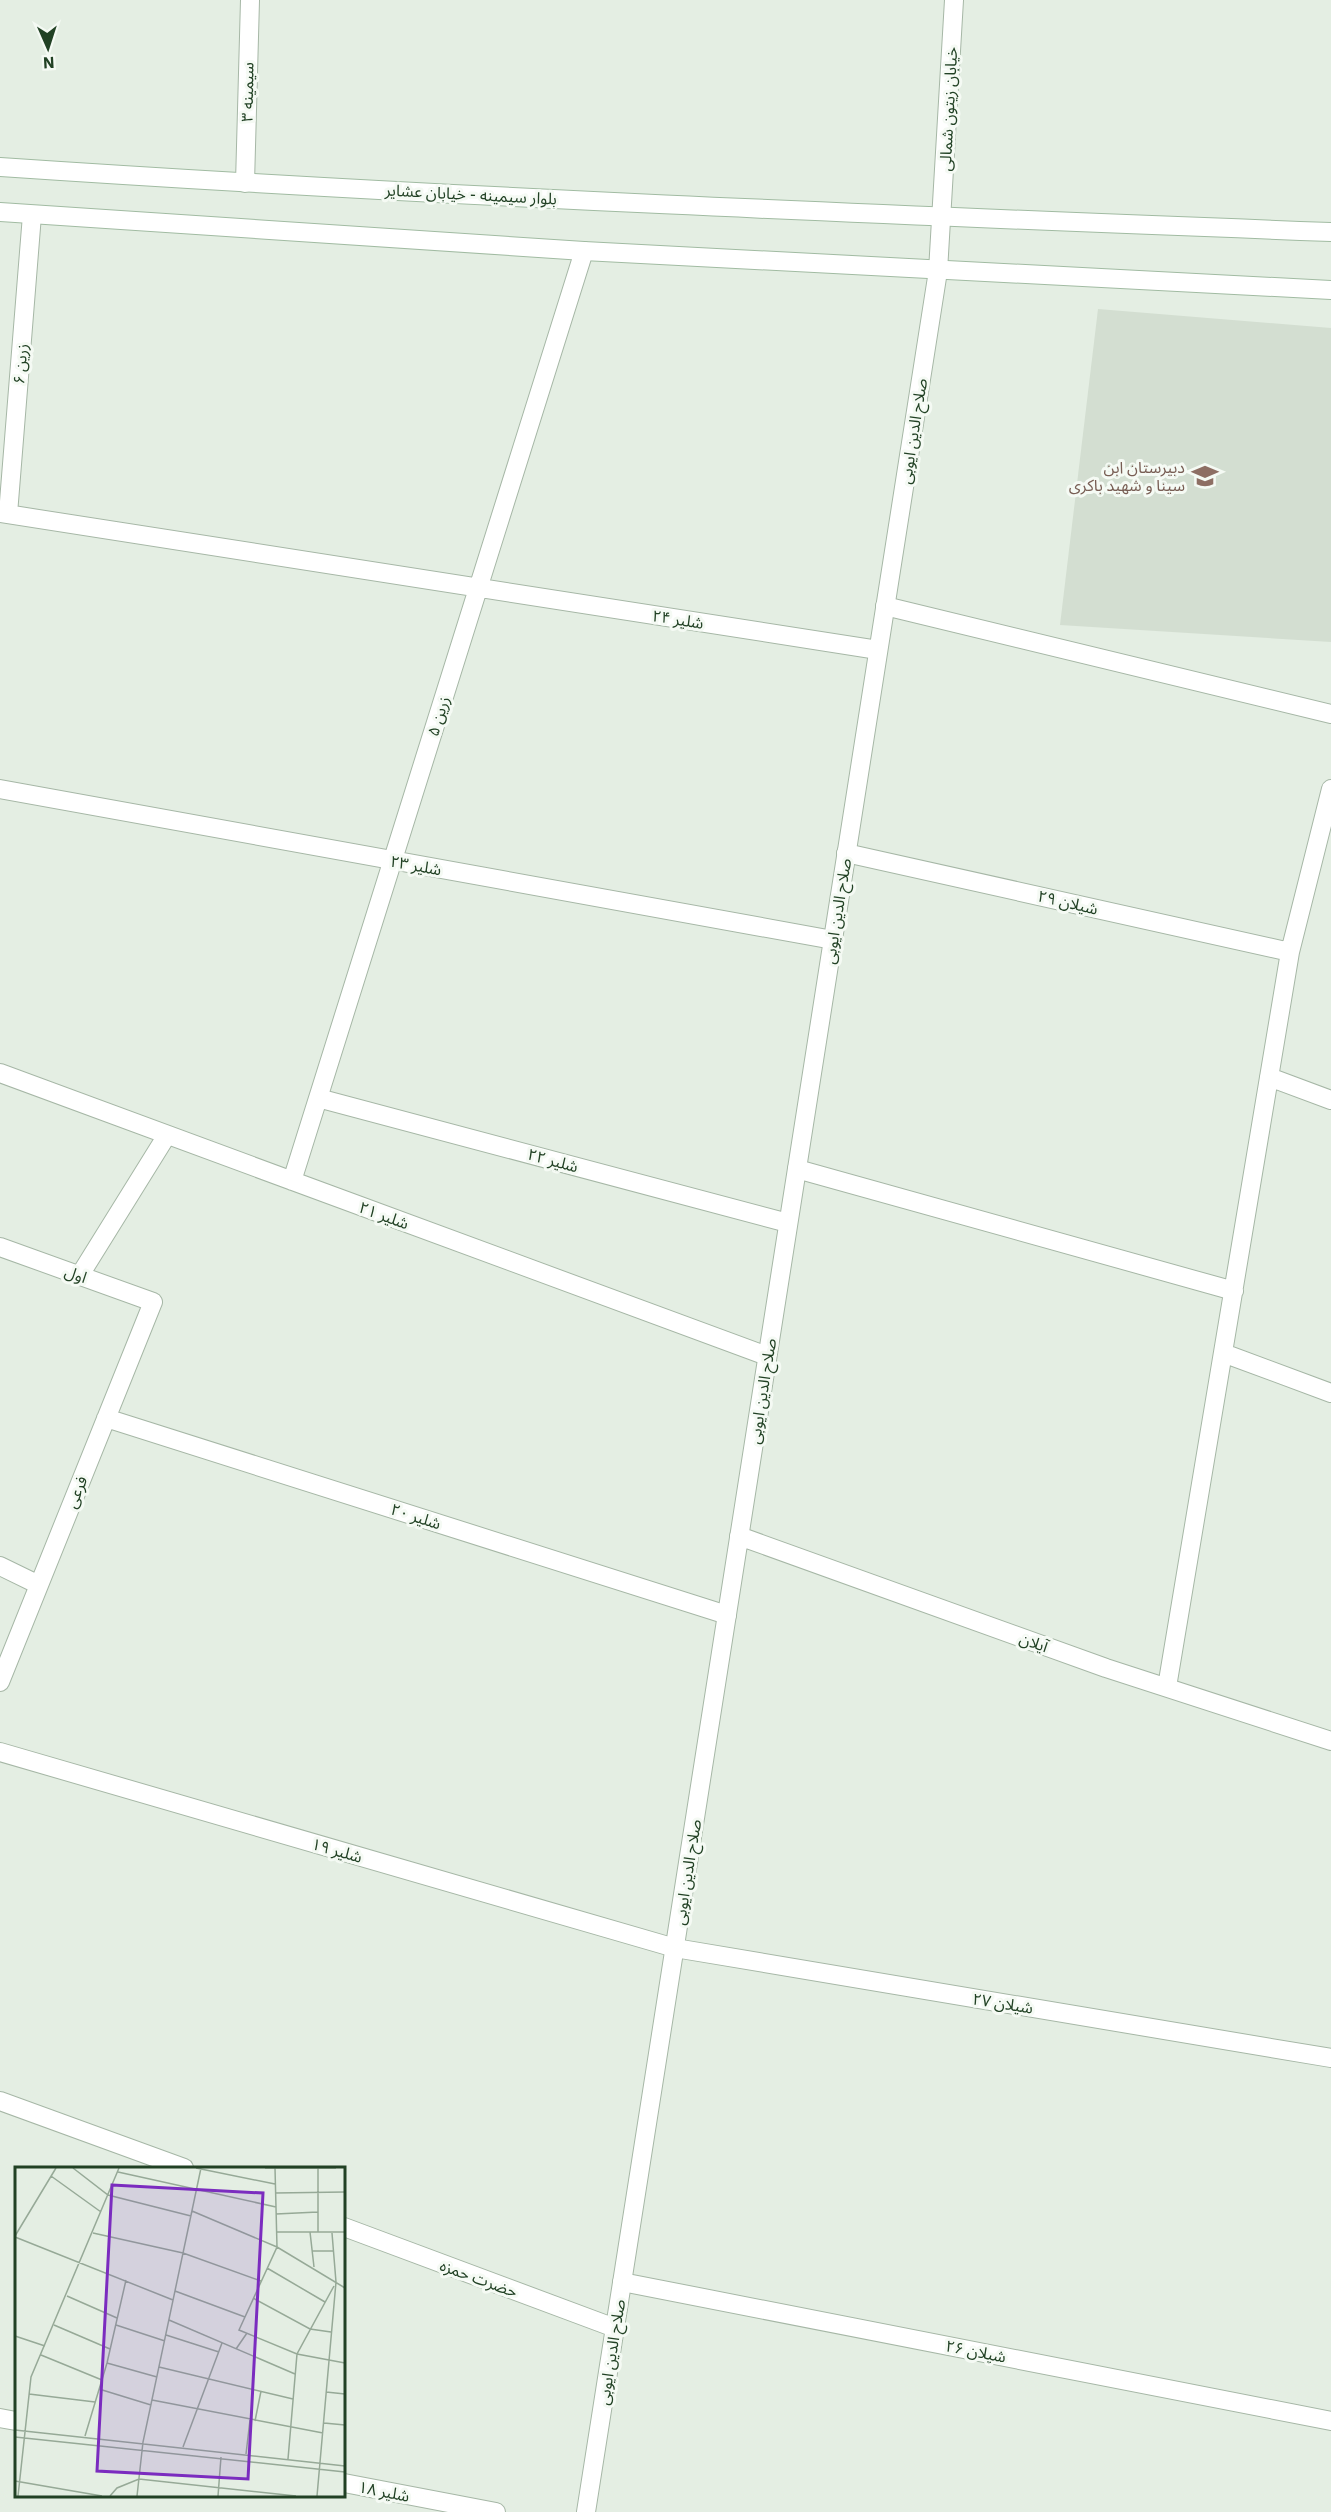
<svg xmlns="http://www.w3.org/2000/svg" width="1331" height="2512" viewBox="0 0 1331 2512" font-family="'IBM Plex Sans','Noto Sans Arabic',sans-serif">
  <style>
    .built { fill: #d3ded1 }
    .lines { fill: none; stroke-linecap: round; stroke-linejoin: round }
    .minor-casing { stroke: #a6b7a6; stroke-width: 20 }
    .tertiary-casing { stroke: #a6b7a6; stroke-width: 20 }
    .secondary-casing { stroke: #a1bba2; stroke-width: 20 }
    .minor { stroke: #fff; stroke-width: 18 }
    .tertiary { stroke: #fff; stroke-width: 18 }
    .secondary { stroke: #fff; stroke-width: 18 }
    .labels { text-anchor: middle; stroke-width: 6; stroke-linejoin: round; paint-order: stroke }
    .street-label { font-size: 16px; fill: #214124; stroke: #f5faf4 }
    .education-label { font-size: 16px; fill: #785e54; stroke: #f5faf4; text-anchor: end }
    .inset-road { fill: none; stroke: #96a997; stroke-width: 1.5 }
    .view { fill: #7b2cbf; fill-opacity: 0.15; stroke: #7b2cbf; stroke-width: 3 }
    .inset-edge { fill: none; stroke: #214124; stroke-width: 3 }
  </style>
  <rect width="100%" height="100%" fill="#e4eee3"/>
  <path class="built" d="M1098 309 1331 328V642L1060 625Z"/>
  <g class="lines">
    <g class="minor-casing">
      <path id="minor" d="M245 183 250 0
        M0 513 878 650
        M8 514 32 215
        M885 606 1331 714
        M0 789 833 940
        M846 853 1290 952
        M0 1073 767 1356
        M1269 1077 1331 1100
        M318 1098 788 1223
        M797 1169 1234 1291
        M292 1181 584 251
        M0 1247 153 1302 0 1682
        M80 1275 167 1135
        M1223 1353 1331 1393
        M106 1418 727 1615
        M0 1566 39 1585
        M1167 1687 1290 952 1331 789
        M0 1752 675 1948 1331 2058
        M622 2282 1331 2421
        M0 2418 16 2421
        M344 2483 496 2512"/>
    </g>
    <g class="tertiary-casing">
      <path id="tertiary" d="M739 1536 1106 1668 1331 1741
        M0 2101 184 2168
        M344 2227 615 2328
        M586 2512 938 271 954 0"/>
    </g>
    <g class="secondary-casing">
      <path id="secondary" d="M0 167C443 197 887 215 1331 232
        M0 212 584 251 1331 290"/>
    </g>
    <use href="#minor" class="minor"/>
    <use href="#tertiary" class="tertiary"/>
    <use href="#secondary" class="secondary"/>
  </g>
  <defs>
    <g id="school-bare" transform="scale(2.07)"><path d="M0-5L7-2L0 1L-7-2ZM-4 1L0 2.5L4 1V4Q0 6-4 4Z" fill="#8d6e63" stroke="#f5faf4" stroke-width="2.5" paint-order="stroke"/></g>
  </defs>
  <g fill-rule="evenodd">
    <use href="#school-bare" x="1205" y="476"/>
  </g>
  <g class="labels">
    <g class="street-label">
      <text transform="translate(247 92) rotate(-89)" y="6">سیمینه ۳</text>
      <text transform="translate(948 109) rotate(-87)" y="6">خیابان زیتون شمالی</text>
      <text transform="translate(471 194) rotate(3)" y="6">بلوار سیمینه - خیابان عشایر</text>
      <text transform="translate(20 364) rotate(-85)" y="6">زرین ۶</text>
      <text transform="translate(913 431) rotate(-81)" y="6">صلاح الدین ایوبی</text>
      <text transform="translate(678 619) rotate(9)" y="6">شلیر ۲۴</text>
      <text transform="translate(438 716) rotate(-73)" y="6">زرین ۵</text>
      <text transform="translate(416 865) rotate(10)" y="6">شلیر ۲۳</text>
      <text transform="translate(1068 902) rotate(13)" y="6">شیلان ۲۹</text>
      <text transform="translate(837 911) rotate(-81)" y="6">صلاح الدین ایوبی</text>
      <text transform="translate(553 1160) rotate(15)" y="6">شلیر ۲۲</text>
      <text transform="translate(384 1215) rotate(20)" y="6">شلیر ۲۱</text>
      <text transform="translate(76 1274) rotate(20)" y="6">اول</text>
      <text transform="translate(762 1391) rotate(-81)" y="6">صلاح الدین ایوبی</text>
      <text transform="translate(76 1492) rotate(-68)" y="6">فرعی</text>
      <text transform="translate(416 1516) rotate(18)" y="6">شلیر ۲۰</text>
      <text transform="translate(1034 1642) rotate(20)" y="6">آیلان</text>
      <text transform="translate(337 1850) rotate(16)" y="6">شلیر ۱۹</text>
      <text transform="translate(687 1872) rotate(-81)" y="6">صلاح الدین ایوبی</text>
      <text transform="translate(1003 2003) rotate(9)" y="6">شیلان ۲۷</text>
      <text transform="translate(479 2278) rotate(20)" y="6">حضرت حمزه</text>
      <text transform="translate(976 2351) rotate(11)" y="6">شیلان ۲۶</text>
      <text transform="translate(611 2352) rotate(-81)" y="6">صلاح الدین ایوبی</text>
      <text transform="translate(384 2491) rotate(11)" y="6">شلیر ۱۸</text>
    </g>
    <g class="education-label">
      <text x="1185" y="473">دبیرستان ابن<tspan x="1185" dy="18">سینا و شهید باکری</tspan></text>
    </g>
  </g>
  <g transform="translate(15 2167)">
    <rect width="330" height="330" fill="#e4eee3"/>
    <path class="inset-road" d="M58 1 93 28 176 49M181 1 260 17M250 1H321M260 1 262 80 224 163 282 187 330 196M303 1V65M103 5 261 40M36 9 86 45M260 26 330 25M177 44 262 80 330 121M261 47 303 45M262 65H330M295 65 299 100M78 66 168 86 246 114M0 69 41 1M0 70 158 133M297 84H318M252 101 310 135M160 124 230 150M52 129 102 151M238 131 295 162 316 165M154 153 280 207M39 158 95 182M101 158 150 174M151 168 204 185M0 169 30 179M221 182 232 166M26 188 87 213M92 196 142 210M144 200 278 232M84 222 136 238M311 225 330 227M14 227 80 235M137 233 308 266M240 254 246 224M309 256 330 258M0 263 330 299M70 269 92 196 111 113M0 270 330 305M168 280 207 176M231 287 235 253M273 292 282 187 319 119M0 314 87 329M3 329 16 210 104 1M95 329 102 321 124 312 281 329M122 329 128 275 186 1M203 329 206 290M302 329 321 115 317 66"/>
    <path class="view" d="M97 18 248 26 233 312 82 304Z"/>
    <rect width="330" height="330" class="inset-edge"/>
  </g>
  <g transform="translate(48 48) rotate(177)" stroke="#f5faf4" stroke-width="4.5" paint-order="stroke">
  <path d="M0-4.5L10 22L0 15L-10 22Z" fill="#214124"/>
  <text y="-9" font-size="16" font-weight="bold" text-anchor="middle" fill="#214124">N</text>
  </g>
</svg>
